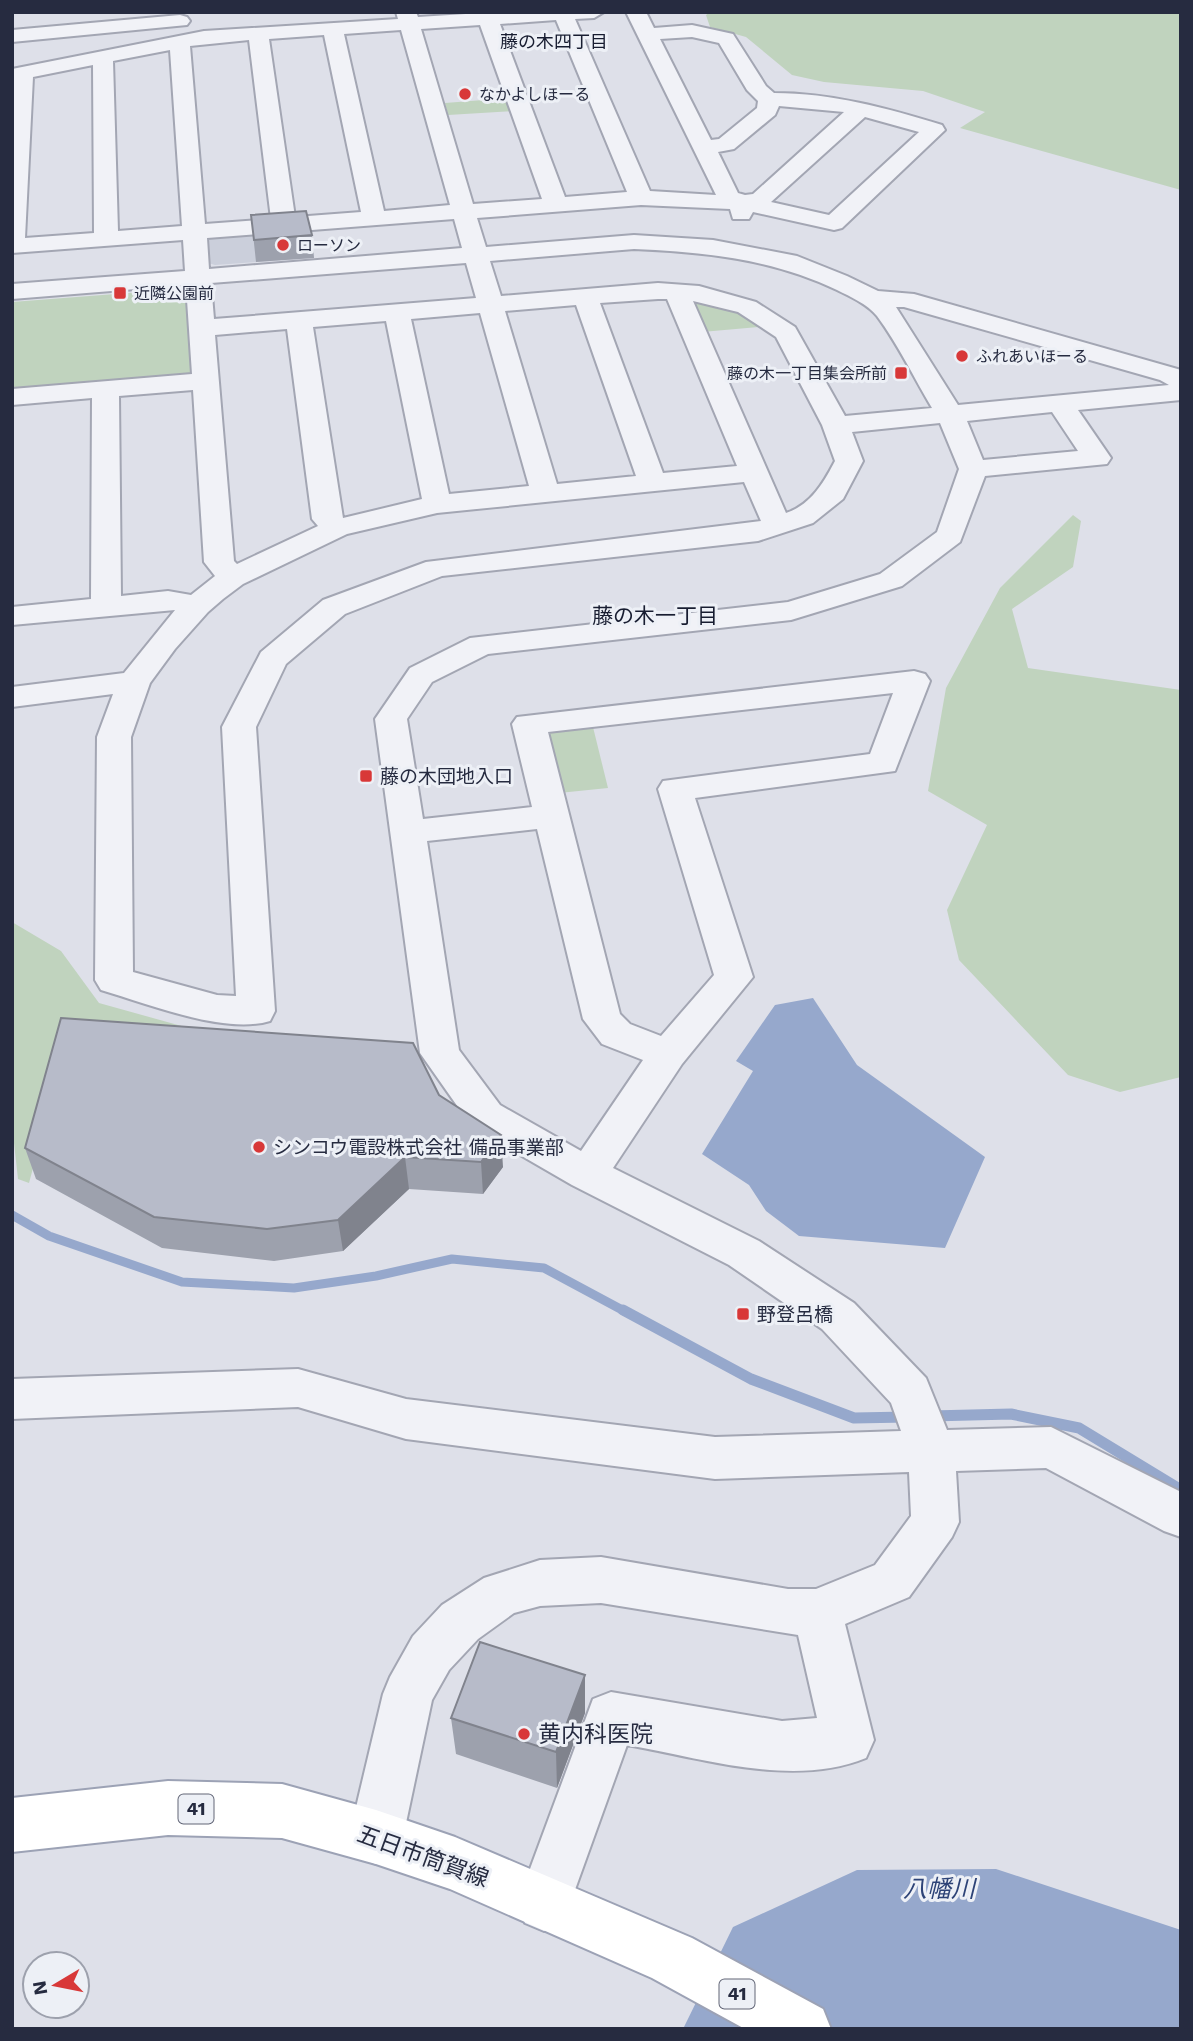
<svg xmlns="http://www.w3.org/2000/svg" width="1193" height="2041" viewBox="0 0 1193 2041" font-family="'Work Sans','Noto Sans JP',sans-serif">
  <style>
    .built { fill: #cbcfdb }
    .green { fill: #c0d3be }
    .water { fill: #96a8cc }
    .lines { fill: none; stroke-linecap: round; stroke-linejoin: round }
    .stream-far1 { stroke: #96a8cc; stroke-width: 9 }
    .stream { stroke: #96a8cc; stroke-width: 11 }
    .minor-casing { stroke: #a3a6b3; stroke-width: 4 }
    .major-casing { stroke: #9ca2b5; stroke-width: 4 }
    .minor { fill: #f1f2f7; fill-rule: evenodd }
    .major { fill: #fff; fill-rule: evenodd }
    .wall { fill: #9da1ad }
    .shaded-wall { fill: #80838d }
    .building { fill: #b7bbc9; stroke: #80838d; stroke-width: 2 }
    .poi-dot { fill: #d83838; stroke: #edf0f6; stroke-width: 2.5 }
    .labels { text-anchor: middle; stroke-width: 6; stroke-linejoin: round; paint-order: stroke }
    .far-poi-label { font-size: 16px; fill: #262b40; stroke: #edf0f6; text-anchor: start }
    .far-neighbourhood-label { font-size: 18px; fill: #181d31; stroke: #edf0f6 }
    .shield { fill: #edf0f6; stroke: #626677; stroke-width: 2 }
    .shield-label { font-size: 18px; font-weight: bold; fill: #262b40 }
    .poi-label { font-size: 19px; fill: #262b40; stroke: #edf0f6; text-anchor: start }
    .neighbourhood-label { font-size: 21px; fill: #181d31; stroke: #edf0f6 }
    .near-poi-label { font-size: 23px; fill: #262b40; stroke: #edf0f6; text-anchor: start }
    .near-street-label { font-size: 23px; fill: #262b40; stroke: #edf0f6 }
    .near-water-label { font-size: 24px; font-style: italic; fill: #2d4377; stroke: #edf0f6 }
  </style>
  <rect width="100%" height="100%" fill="#dee0e9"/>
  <path class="built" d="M308 227 314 258 215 265 205 262 202 239 212 234Z"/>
  <path class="green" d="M710 12H1181V190L960 128 985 112 923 91 824 82 792 75 746 37 710 27 706 15Z
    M509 98 513 111 448 115 445 103Z
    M180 289 190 292 196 371 185 378 12 393V302Z
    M699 298 721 303 769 326 702 332 689 302Z
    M1073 515 1081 521 1073 567 1012 609 1028 668 1181 690V1077L1120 1092 1068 1075 959 960 947 910 987 825 928 791 946 688 1000 588Z
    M592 723 608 788 559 793 545 737 556 728Z
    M12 922 61 951 99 1003 257 1047 66 1045 29 1183 18 1179 12 1125Z"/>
  <path class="water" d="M813 998 857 1065 985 1157 945 1248 799 1236 766 1211 749 1185 702 1154 753 1071 736 1061 775 1005Z
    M996 1869 1181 1930V2029H683L733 1927 857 1870Z"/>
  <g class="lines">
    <path class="stream-far1" d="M12 1215 49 1236 182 1282 294 1288 376 1276 452 1259 544 1268 626 1312"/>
    <path class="stream" d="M623 1310 751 1379 854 1418 907 1417
      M931 1416 1011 1414 1079 1428 1181 1490"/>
    <g class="minor-casing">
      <path id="minor" d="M396 12H416L418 17 497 12H604L594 18 575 19 650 191 716 195 626 12H646L654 28 692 25 733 34 766 86 774 93C832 93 887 108 942 125L945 130 842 228 834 230 753 212 749 219H733L730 209 641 205 477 218 486 247 634 235 713 240 797 256 847 276 878 291 914 294 1181 370V400L1078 410 1111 458 1107 464 985 476 960 542 902 586 791 620 488 654 432 682 407 719 423 819 532 807 512 724 517 717 914 671 925 674 930 681 895 771 695 798 753 977 682 1064 613 1168 759 1241 854 1303 926 1378 947 1430 1051 1427 1181 1492V1537L1164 1531 1046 1468 956 1471 959 1522 952 1537 909 1597 845 1624 874 1740 866 1758C793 1788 702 1758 627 1745L563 1923 544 1931 525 1923 517 1904 593 1699 611 1692 782 1721 817 1718 798 1635 601 1603 540 1606 514 1613 478 1639 449 1670 432 1700 403 1837 395 1856 376 1864 357 1856 349 1837 383 1694 390 1677 413 1636 442 1605 484 1578 540 1560 601 1557 788 1589H816L875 1565 911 1516 909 1472 715 1479 406 1439 298 1407 12 1419V1379L298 1369 406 1399 715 1437 901 1431 891 1403 822 1329 729 1265 572 1185 472 1127 420 1053 375 719 410 668 470 638 788 602 880 574 937 532 959 469 940 423 852 432 863 461 843 499 813 523 758 541 442 576 345 614 286 664 256 727 275 1011 270 1021C224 1035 146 1003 101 990L95 980 97 737 113 694 12 707V687L124 673 175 610 12 625V607L91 599 92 398 12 405V389L192 374 186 285 12 299V284L185 271 183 240 12 253V69L204 31 398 19ZM556 20 627 192 565 197 500 24ZM480 25 542 199 473 204 421 29ZM401 30 450 205 384 211 344 34ZM324 35 361 212 295 217 269 39ZM692 37 719 43 747 90 758 101 757 108 719 139 711 140 660 39ZM249 40 271 219 205 224 190 46ZM170 50 182 226 118 231 113 61ZM93 65 94 233 25 238 33 77ZM779 106 844 112 753 194 745 195 738 193 718 152 734 149 775 115ZM865 117 919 132 829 215 771 202ZM454 219 462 248 209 269 207 238ZM634 249C705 252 772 259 837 290 851 297 867 304 877 316 898 344 914 378 932 408L845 416 795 327 756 302 699 286 658 283 501 296 490 261ZM466 263 476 298 214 319 211 283ZM658 299H667L737 466 663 473 600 303ZM693 301 738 312 776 337 822 425 835 461C824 482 811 505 786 513ZM576 305 636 476 557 484 505 311ZM896 307H904L1160 380 1169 385 958 405ZM480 313 529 486 449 494 411 319ZM386 321 422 499 343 518 313 327ZM287 329 312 519 318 526 237 564 234 561 215 335ZM193 390 204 562 215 576 191 595 168 591 121 596 119 396ZM1052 412 1078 451 983 460 967 421ZM744 482 761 521 426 562 323 600 261 652 222 727 236 996 217 995 133 972 131 737 150 683 175 649 208 612 223 599 243 584 347 534 437 513ZM893 693 870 754 663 781 658 789 714 975 661 1036 630 1024 620 1014 548 732ZM537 829 583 1019 602 1044 643 1060 581 1151 500 1105 459 1050 427 841Z
        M180 15 187 17 190 21 187 25 12 42V30Z"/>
    </g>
    <g class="major-casing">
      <path id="major" d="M168 1781 282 1784 376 1810 455 1837 692 1938 823 2009 831 2029H745L652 1978 450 1889 376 1864 282 1838 168 1835 12 1852V1798Z"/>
    </g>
    <use href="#minor" class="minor"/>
    <use href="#major" class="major"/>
  </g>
  <path class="wall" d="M251 215 312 235 314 258 256 262Z
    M439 1095 503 1167 483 1194 409 1189 343 1251 274 1261 162 1248 36 1179 25 1148Z
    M585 1675V1713L557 1788 456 1754 451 1718Z"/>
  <path class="shaded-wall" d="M501 1135 503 1167 483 1194 481 1162Z
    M405 1157 409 1189 343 1251 338 1220Z
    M585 1675V1713L557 1788 556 1752Z"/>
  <path class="building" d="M306 211 312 235 254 240 251 215Z
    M61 1018 413 1043 439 1095 501 1135 481 1162 405 1157 338 1220 267 1229 154 1217 25 1148Z
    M480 1642 585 1675 556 1752 451 1718Z"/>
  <g class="poi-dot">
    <circle cx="465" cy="94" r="7"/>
    <circle cx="283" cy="245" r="7"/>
    <rect x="113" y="286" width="14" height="14" rx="3.5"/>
    <circle cx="962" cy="356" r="7"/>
    <rect x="894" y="366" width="14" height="14" rx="3.5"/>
    <rect x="359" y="769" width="14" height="14" rx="3.5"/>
    <circle cx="259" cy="1147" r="7"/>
    <rect x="736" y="1307" width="14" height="14" rx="3.5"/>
    <circle cx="524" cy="1734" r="7"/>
  </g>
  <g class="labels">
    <g class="far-poi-label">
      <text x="479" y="100">なかよしほーる</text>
      <text x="297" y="251">ローソン</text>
      <text x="134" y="299">近隣公園前</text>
      <text x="976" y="362">ふれあいほーる</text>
      <text x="887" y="379" text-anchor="end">藤の木一丁目集会所前</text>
    </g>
    <g class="far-neighbourhood-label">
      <text x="554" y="48">藤の木四丁目</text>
    </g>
    <g class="shield">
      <rect x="178.5" y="1794.5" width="35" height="29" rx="5"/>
      <rect x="719.5" y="1979.5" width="35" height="29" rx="5"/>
    </g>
    <g class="shield-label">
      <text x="196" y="1815">41</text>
      <text x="737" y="2000">41</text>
    </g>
    <g class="poi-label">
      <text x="380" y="783">藤の木団地入口</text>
      <text x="273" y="1154">シンコウ電設株式会社 備品事業部</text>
      <text x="757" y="1321">野登呂橋</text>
    </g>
    <g class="neighbourhood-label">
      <text x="655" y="623">藤の木一丁目</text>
    </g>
    <g class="near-poi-label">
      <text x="538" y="1742">黄内科医院</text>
    </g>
    <g class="near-street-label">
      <text transform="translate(423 1856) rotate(20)" y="8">五日市筒賀線</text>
    </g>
    <g class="near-water-label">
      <text x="939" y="1897">八幡川</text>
    </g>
  </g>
  <rect width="1193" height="2041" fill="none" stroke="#262b40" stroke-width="28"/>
  <g transform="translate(56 1985) rotate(260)"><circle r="33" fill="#edf0f6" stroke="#9da1ad" stroke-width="2"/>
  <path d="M0-5L12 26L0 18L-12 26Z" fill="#d83838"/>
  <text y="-10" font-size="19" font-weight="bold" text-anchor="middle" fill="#262b40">N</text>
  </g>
</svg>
